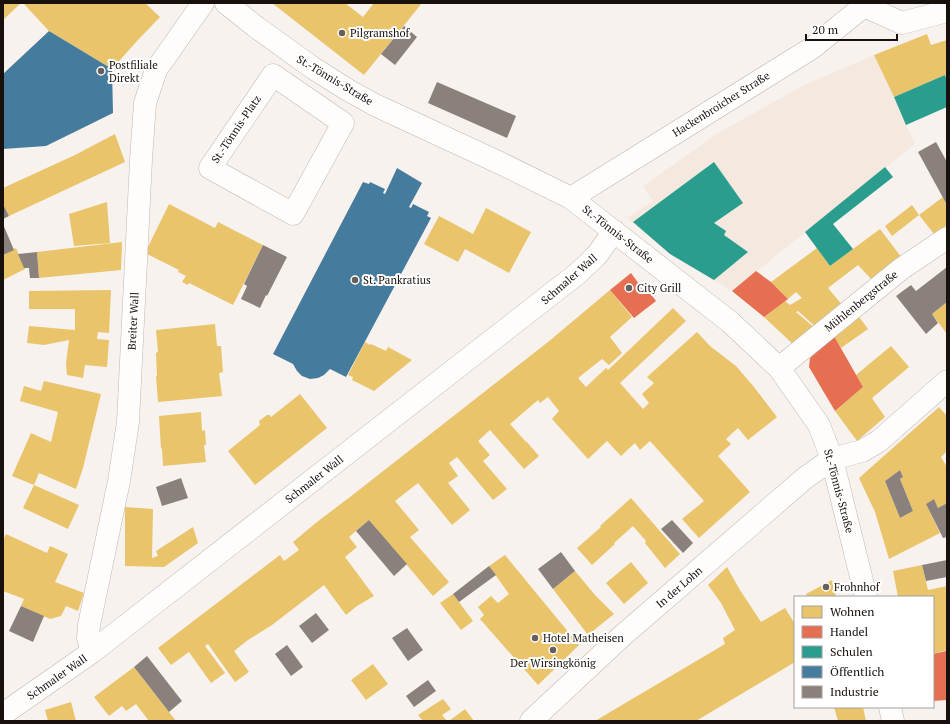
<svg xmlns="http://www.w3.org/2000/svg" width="950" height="724" viewBox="0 0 950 724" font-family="'PT Serif',serif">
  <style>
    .built { fill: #f5e8de }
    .homes { fill: #e9c46a; fill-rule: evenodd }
    .shops { fill: #e76f51 }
    .schools { fill: #2a9d8f }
    .public { fill: #457b9d }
    .industry { fill: #8a817c }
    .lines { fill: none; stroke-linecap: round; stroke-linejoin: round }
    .street-casing { stroke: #beb8b4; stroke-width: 23 }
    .secondary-casing { stroke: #beb8b4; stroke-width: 23 }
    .street { stroke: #fefdfc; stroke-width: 22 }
    .secondary { stroke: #fefdfc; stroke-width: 22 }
    .poi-dot { fill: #665f5b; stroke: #fff; stroke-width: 1.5 }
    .labels { text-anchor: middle; stroke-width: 4; stroke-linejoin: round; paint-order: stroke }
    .poi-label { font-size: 11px; fill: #17100c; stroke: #fff; text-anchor: start }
    .street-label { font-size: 11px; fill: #17100c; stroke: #fff }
  </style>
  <rect width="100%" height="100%" fill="#f8f2ee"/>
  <path class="built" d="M874 55 915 144 732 291 670 254 627 218 653 201 643 186 720 132 804 85Z"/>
  <path class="homes" d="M3 3H21L3 20Z
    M23 3H145L160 17 137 41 112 69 49 31Z
    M272 3H345L363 17 374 3H422L364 75Z
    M927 34 931 45 947 40V77H946L945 75 894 97 874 55Z
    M115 134 125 162 9 216 3 204V188L75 155Z
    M943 197 947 205V225L934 234 919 215Z
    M107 202 110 243 74 246 69 214Z
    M169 204 215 228 218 222 263 245 233 305 189 283 188 285 182 282 186 276 178 272 179 270 147 254 146 251Z
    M912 205 919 215 892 236 885 226Z
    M486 208 531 232 509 273 465 249 458 262 424 244 439 216 473 234Z
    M880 229 902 258 873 281 858 265 828 288 843 306 817 328 798 311 796 312 816 329 795 346 764 317 785 301 790 305 802 298 796 292 788 299 771 282 817 248 830 266Z
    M122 242 121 270 39 278 37 252Z
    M16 248 25 269 3 280V255Z
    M111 290 109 333 98 332 97 339 109 340 107 367 85 365 83 378 67 375 66 363 69 340 44 345 27 343 29 326 75 330V309H29V291Z
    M610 290 632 317 610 337 622 353 609 365 602 359 578 378 586 387 606 368 608 370 673 308 686 321 620 383 643 409 649 403 642 394 654 383 647 377 697 332 710 346 736 366 754 387 777 417 748 440 738 428 726 439 731 444 718 456 750 492 699 538 682 519 704 501 650 441 640 450 635 443 621 456 607 441 588 459 552 419 559 411 548 397 540 403 538 400 510 424 526 442V441L539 456 524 469 490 430 478 441 490 455 483 461 507 489 493 500 457 457 449 463 458 476 448 483 470 510 452 525 418 483 395 501 419 530 410 537 449 582 433 596 369 520 349 537 357 547 345 557 374 596 357 606 346 615 324 585 272 625 248 640 234 651 249 672 235 682 208 644 205 646 225 673 211 683 189 652 171 665 158 648 280 555 284 561 299 550 293 542 317 522 350 497 548 342Z
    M947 302V334L932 314Z
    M857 314 868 329 841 348 834 336Z
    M215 324 217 346H221L223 372 219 373 222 396 158 402 156 376H157L156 353 158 352 156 330Z
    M365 342 370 345 371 344 386 351 388 347 412 360 374 391 352 380 353 377 348 375Z
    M891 346 909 367 872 398 885 417 857 441 835 411 863 387 856 375Z
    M44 381 101 394 83 468 76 489 39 473 34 485 12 476 31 433 51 442 58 412 20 401 24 386 41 391Z
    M300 394 327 428 255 485 228 451 260 425 259 421 267 415H270L271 417Z
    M939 407 947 416V451L941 457 947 467V503L938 508 934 499 926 504 940 533 889 559 875 512 859 478ZM900 470 903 477 900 479 913 511 900 518 885 481Z
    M201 412 202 431 205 430 206 445H204L206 462 163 466 162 448 161 449 159 416Z
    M34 485 79 505 68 529 23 508Z
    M631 498 680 554 665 568 645 543 646 541 633 526 614 543 615 544 592 565 577 548 601 527 600 526Z
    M125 507 153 509 152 558 158 556 156 551 193 527 198 543 164 567 125 566Z
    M6 534 47 553 50 546 68 554 55 582 84 593 78 611 66 606 61 616 50 619 21 606 24 599 3 591V541Z
    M505 555 579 645 538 685 480 619 484 615 478 607 491 596 498 603 509 594 489 566Z
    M631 562 648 583 624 604 606 583Z
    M922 565 928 590 947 586V650L933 654V597H898L893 571Z
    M727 567 740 590 761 622 785 608 795 624V662L696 721H595L725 644 723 638 735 630 721 603 708 585Z
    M575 571 595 595 614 614 588 635 553 589Z
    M832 580 836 597H807L806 594Z
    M453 594 473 621 461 630 440 603Z
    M373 664 388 684 366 700 351 680Z
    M134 667 176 721H149L136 704 126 711 122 706 109 716 94 697Z
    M443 699 451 709 442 715 447 721H423L418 715Z
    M71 702 76 721H48L45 710Z
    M834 707H863L866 721H838Z
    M465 709 474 721H449Z"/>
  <path class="shops" d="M756 271 771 282 788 299 764 317 732 291Z
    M631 273 642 288 645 286 656 301 634 318 610 290Z
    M834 336 863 387 835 411 809 367 810 358Z
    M946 651 947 654V700L933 701V654Z"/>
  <path class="schools" d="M945 75 947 81V107L906 125 894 97Z
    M714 162 743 203 714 223 726 231 724 235 748 252 714 280 670 254 633 222Z
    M885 167 893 177 833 224 853 249 830 266 805 232Z"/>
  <path class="public" d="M49 31 112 69 113 113 46 146 3 149V74Z
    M397 168 422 183 409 207 411 208 413 204 429 212 427 216 431 218 346 377 330 369 324 375 318 378 310 379 302 376 297 371 293 364 273 354 363 182 369 184 370 182 385 189 383 193 385 194Z"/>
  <path class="industry" d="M404 26 417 37 395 65 381 54Z
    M437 82 516 116 507 138 428 103Z
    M936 142 947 162V205L918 152Z
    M3 204 9 216 3 219Z
    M3 224 14 250 3 255Z
    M263 245 287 257 267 296 266 295 260 308 241 299 247 286 244 284Z
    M37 252 39 278H30L29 268H24L18 254Z
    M947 267V302L932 314 938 323 926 334 896 296 911 285 916 291Z
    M900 470 903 477 900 479 913 511 900 518 885 481Z
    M181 478 188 498 162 506 156 487Z
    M934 499 938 508 947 503V537L943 538 926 504Z
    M369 520 407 564 394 576 356 531Z
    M672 520 693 543 683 553 661 529Z
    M561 552 575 571 553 589 538 569Z
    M947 560V577L926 581 922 565Z
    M489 566 496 575 459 602 453 594Z
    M21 606 44 616 33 642 9 631Z
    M316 613 329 630 312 643 299 626Z
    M407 628 423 650 408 661 392 638Z
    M287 645 303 667 291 676 275 654Z
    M147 656 182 701 169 712 134 667Z
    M428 680 436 691 414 707 406 696Z"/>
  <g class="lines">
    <g class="street-casing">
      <path id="street" d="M864 6 902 23 947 11
        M273 75 343 123 293 214 210 168Z
        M571 198 812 48 864 6 865 3
        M779 368 901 269 947 238
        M832 459 862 451 879 441 947 381
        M92 652 88 638 89 625 119 481 128 422 141 160 145 103 156 70 203 3
        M3 714 92 652 577 274 597 255 614 231"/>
    </g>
    <g class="secondary-casing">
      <path id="secondary" d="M226 3 256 27 313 68 348 90 375 105 500 163 571 198 730 322 779 368 819 425 832 459 866 597
        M890 707 893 721
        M531 721 622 636 805 478 832 459"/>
    </g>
    <use href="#street" class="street"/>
    <use href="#secondary" class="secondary"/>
  </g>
  <g class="poi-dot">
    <circle cx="342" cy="33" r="4"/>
    <circle cx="101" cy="71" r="4"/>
    <circle cx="355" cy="280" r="4"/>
    <circle cx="629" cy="288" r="4"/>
    <circle cx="826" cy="587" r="4"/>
    <circle cx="535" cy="638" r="4"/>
    <circle cx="553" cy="650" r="4"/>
  </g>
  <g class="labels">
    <g class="poi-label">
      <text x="350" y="37">Pilgramshof</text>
      <text x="109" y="69">Postfiliale<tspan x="109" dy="13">Direkt</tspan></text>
      <text x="363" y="284">St. Pankratius</text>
      <text x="637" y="292">City Grill</text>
      <text x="834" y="591">Frohnhof</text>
      <text x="543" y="642">Hotel Matheisen</text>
      <text x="553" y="667" text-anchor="middle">Der Wirsingkönig</text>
    </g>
    <g class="street-label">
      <text transform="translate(335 80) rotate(31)" y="4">St.-Tönnis-Straße</text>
      <text transform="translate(721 104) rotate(-32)" y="4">Hackenbroicher Straße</text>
      <text transform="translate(236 129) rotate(-56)" y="4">St.-Tönnis-Platz</text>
      <text transform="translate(618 234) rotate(38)" y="4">St.-Tönnis-Straße</text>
      <text transform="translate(569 279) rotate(-41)" y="4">Schmaler Wall</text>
      <text transform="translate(861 301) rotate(-39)" y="4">Mühlenbergstraße</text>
      <text transform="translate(133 321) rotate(-87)" y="4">Breiter Wall</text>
      <text transform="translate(314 479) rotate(-38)" y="4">Schmaler Wall</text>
      <text transform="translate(839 491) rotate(75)" y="4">St.-Tönnis-Straße</text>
      <text transform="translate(679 587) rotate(-41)" y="4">In der Lohn</text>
      <text transform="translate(57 677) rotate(-35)" y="4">Schmaler Wall</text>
    </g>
  </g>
  <rect width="950" height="724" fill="none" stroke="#17100c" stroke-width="8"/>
  <rect x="794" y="596" width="140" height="112" fill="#ffffff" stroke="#a29f9e"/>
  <rect x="802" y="606" width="20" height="12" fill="#e9c46a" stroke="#a29f9e"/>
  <text x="830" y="616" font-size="12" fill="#17100c">Wohnen</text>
  <rect x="802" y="626" width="20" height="12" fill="#e76f51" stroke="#a29f9e"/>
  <text x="830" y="636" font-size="12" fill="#17100c">Handel</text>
  <rect x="802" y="646" width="20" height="12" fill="#2a9d8f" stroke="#a29f9e"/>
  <text x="830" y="656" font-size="12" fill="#17100c">Schulen</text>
  <rect x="802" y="666" width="20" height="12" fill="#457b9d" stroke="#a29f9e"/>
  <text x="830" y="676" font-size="12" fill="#17100c">Öffentlich</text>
  <rect x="802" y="686" width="20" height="12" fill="#8a817c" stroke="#a29f9e"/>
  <text x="830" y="696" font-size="12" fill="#17100c">Industrie</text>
  <path d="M806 34v6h91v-6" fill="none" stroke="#17100c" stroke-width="2"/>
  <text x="812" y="34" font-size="12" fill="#17100c" stroke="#ffffff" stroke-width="3" paint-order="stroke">20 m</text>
</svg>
